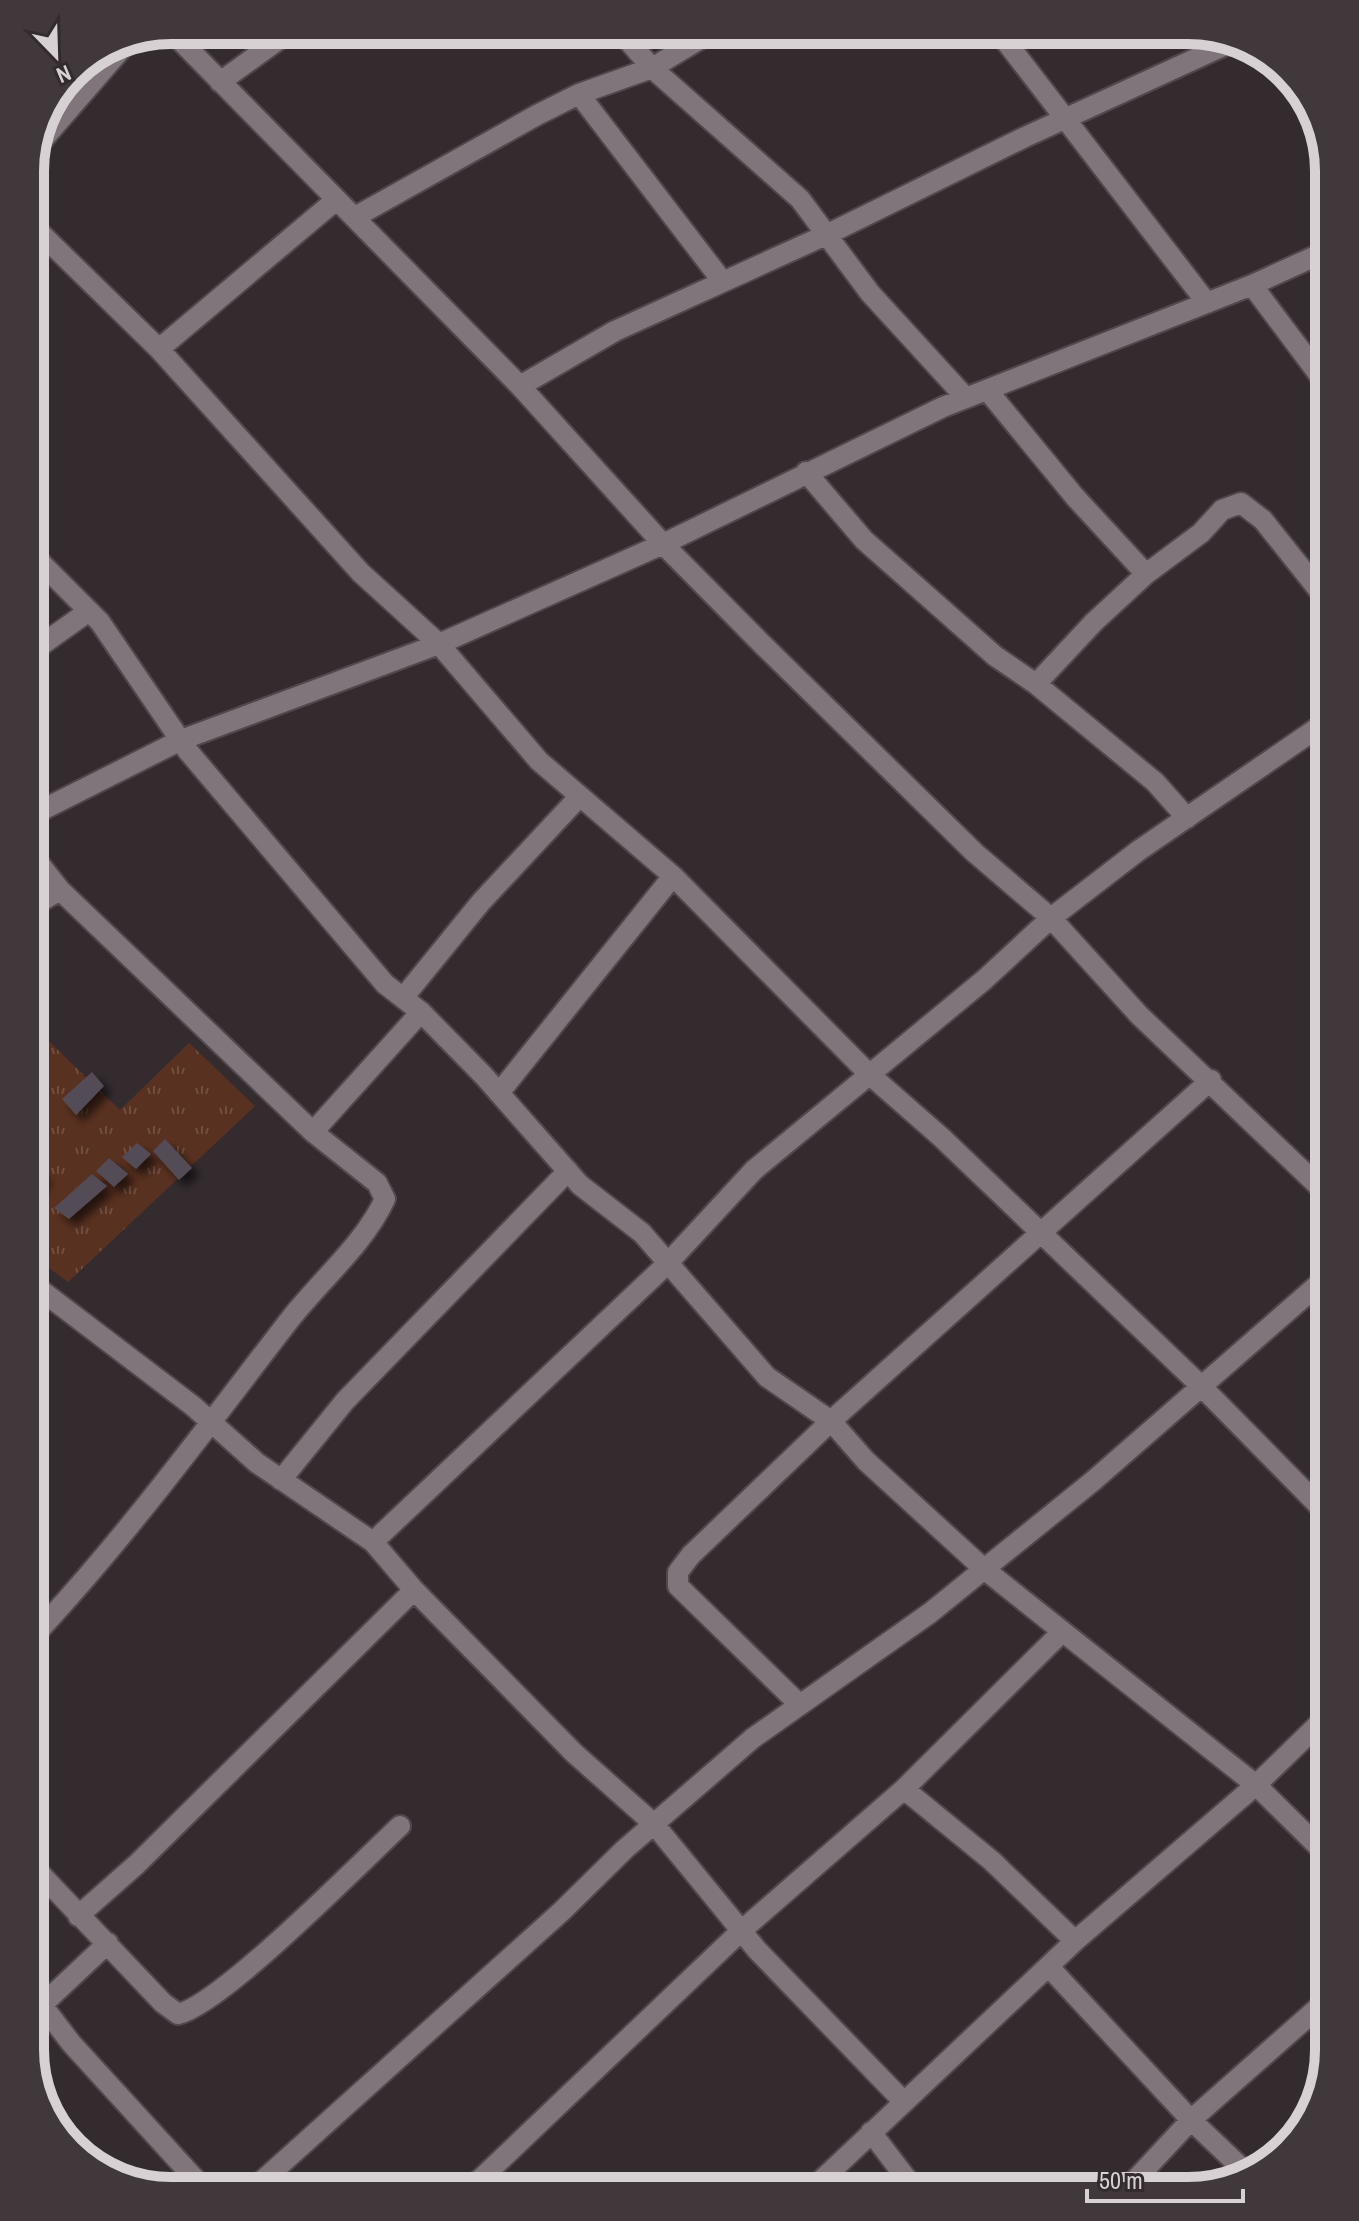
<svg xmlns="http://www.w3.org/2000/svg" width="1359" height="2221" viewBox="0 0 1359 2221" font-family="'Archivo Narrow',sans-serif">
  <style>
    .park { fill: url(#park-tufts) }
    .building { fill: #524c54; filter: url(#shadow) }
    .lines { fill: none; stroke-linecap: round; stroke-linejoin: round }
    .minor-casing { stroke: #50484c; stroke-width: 24 }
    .secondary-casing { stroke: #50484c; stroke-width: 24 }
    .minor { stroke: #80757b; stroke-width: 20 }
    .secondary { stroke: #80757b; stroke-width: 20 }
    .rim { fill: none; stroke: #d7d1d4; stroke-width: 10 }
  </style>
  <defs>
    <pattern id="park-tufts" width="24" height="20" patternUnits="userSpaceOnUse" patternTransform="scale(2)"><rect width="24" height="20" fill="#593121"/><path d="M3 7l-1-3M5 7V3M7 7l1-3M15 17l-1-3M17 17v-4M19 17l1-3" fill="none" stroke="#704e40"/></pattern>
    <filter id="shadow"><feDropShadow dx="7" dy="7" stdDeviation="4" flood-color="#0009"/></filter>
  </defs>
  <rect width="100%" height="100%" fill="#342b2f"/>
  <path class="park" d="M36 1029 120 1110 189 1043 255 1106 68 1282 30 1254V1035Z"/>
  <path class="building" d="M92 1072 104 1086 76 1115 62 1099Z
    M165 1139 192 1168 179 1180 153 1151Z
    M137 1143 151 1154 136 1169 122 1157Z
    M109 1158 128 1174 114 1187 96 1171Z
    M35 1168 45 1177 30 1192V1173Z
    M92 1174 107 1186 69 1219 54 1208Z"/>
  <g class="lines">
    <g class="minor-casing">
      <path id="minor" d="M170 30 520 386 663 544 760 642 975 853 1051 918 1139 1015 1329 1196
        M619 30 652 68 800 199 870 293 966 398
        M997 30 1207 303
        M220 82 292 30
        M579 94 723 282
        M39 144 131 38
        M355 217 537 115 579 94 652 68 715 30
        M30 223 159 349 361 573 439 644 539 761 673 876 869 1074 941 1137 1201 1386 1329 1516
        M1252 285 1329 388
        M159 349 336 200
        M520 386 615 331 828 234 1025 137 1232 42
        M988 391 1075 497 1146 574
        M806 472 864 540 995 656 1036 684 1155 782 1187 818
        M30 653 89 611
        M1036 684 1094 622 1146 574 1201 533 1222 510 1241 503 1263 520 1329 603
        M30 816 181 740 439 644 663 544 943 407 1252 285 1329 250
        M30 908 60 890
        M403 998 481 902 579 797
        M499 1093 673 876
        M313 1132 421 1012
        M30 1282 193 1406 257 1463 373 1542 414 1590 574 1753 654 1824 757 1950 904 2102
        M281 1480 345 1401 568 1171
        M373 1542 667 1264 754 1170 984 980 1051 918 1138 851 1329 720
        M30 1640C125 1539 206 1428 291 1318 322 1279 364 1244 385 1199L377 1183 313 1132 60 890 30 852
        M800 1705 678 1586V1572L691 1555 831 1421 1211 1080
        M904 1789 992 1861 1075 1941
        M30 1863 163 2003 178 2014C222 2004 359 1864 400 1826
        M78 1916 137 1864 414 1590
        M108 1943 42 2005 71 2043 206 2191
        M1049 1967 1191 2120 1250 2176
        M871 2132 916 2191
        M251 2191 562 1911 625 1849 753 1738 930 1613 1093 1481 1329 1275
        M468 2191 741 1931 904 1789 1062 1632
        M810 2191 1075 1941 1256 1785 1329 1714
        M1125 2191 1191 2120 1329 1998"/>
    </g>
    <g class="secondary-casing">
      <path id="secondary" d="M30 552 100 622 187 750 385 984 421 1012 484 1076 580 1185 642 1233 767 1377 831 1421 866 1461 984 1569 1256 1785 1329 1857"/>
    </g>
    <use href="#minor" class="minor"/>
    <use href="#secondary" class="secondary"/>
  </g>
  <path d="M0 0H1359V2221H0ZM171 44H1188A127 127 0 0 1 1315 171V2050A127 127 0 0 1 1188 2177H171A127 127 0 0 1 44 2050V171A127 127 0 0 1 171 44Z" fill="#41383c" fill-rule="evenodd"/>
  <path class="rim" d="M171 44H1188A127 127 0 0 1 1315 171V2050A127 127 0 0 1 1188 2177H171A127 127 0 0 1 44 2050V171A127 127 0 0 1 171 44Z"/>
  <g transform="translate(56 56) rotate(157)" stroke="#342b2f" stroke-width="6" paint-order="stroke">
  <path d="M0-6L14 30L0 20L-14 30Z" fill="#d7d1d4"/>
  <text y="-12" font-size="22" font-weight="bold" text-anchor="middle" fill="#d7d1d4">N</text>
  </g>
  <path d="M1087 2189v12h156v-12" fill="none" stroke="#d7d1d4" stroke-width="4"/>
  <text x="1099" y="2189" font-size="24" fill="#d7d1d4" stroke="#342b2f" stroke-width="6" paint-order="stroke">50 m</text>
</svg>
